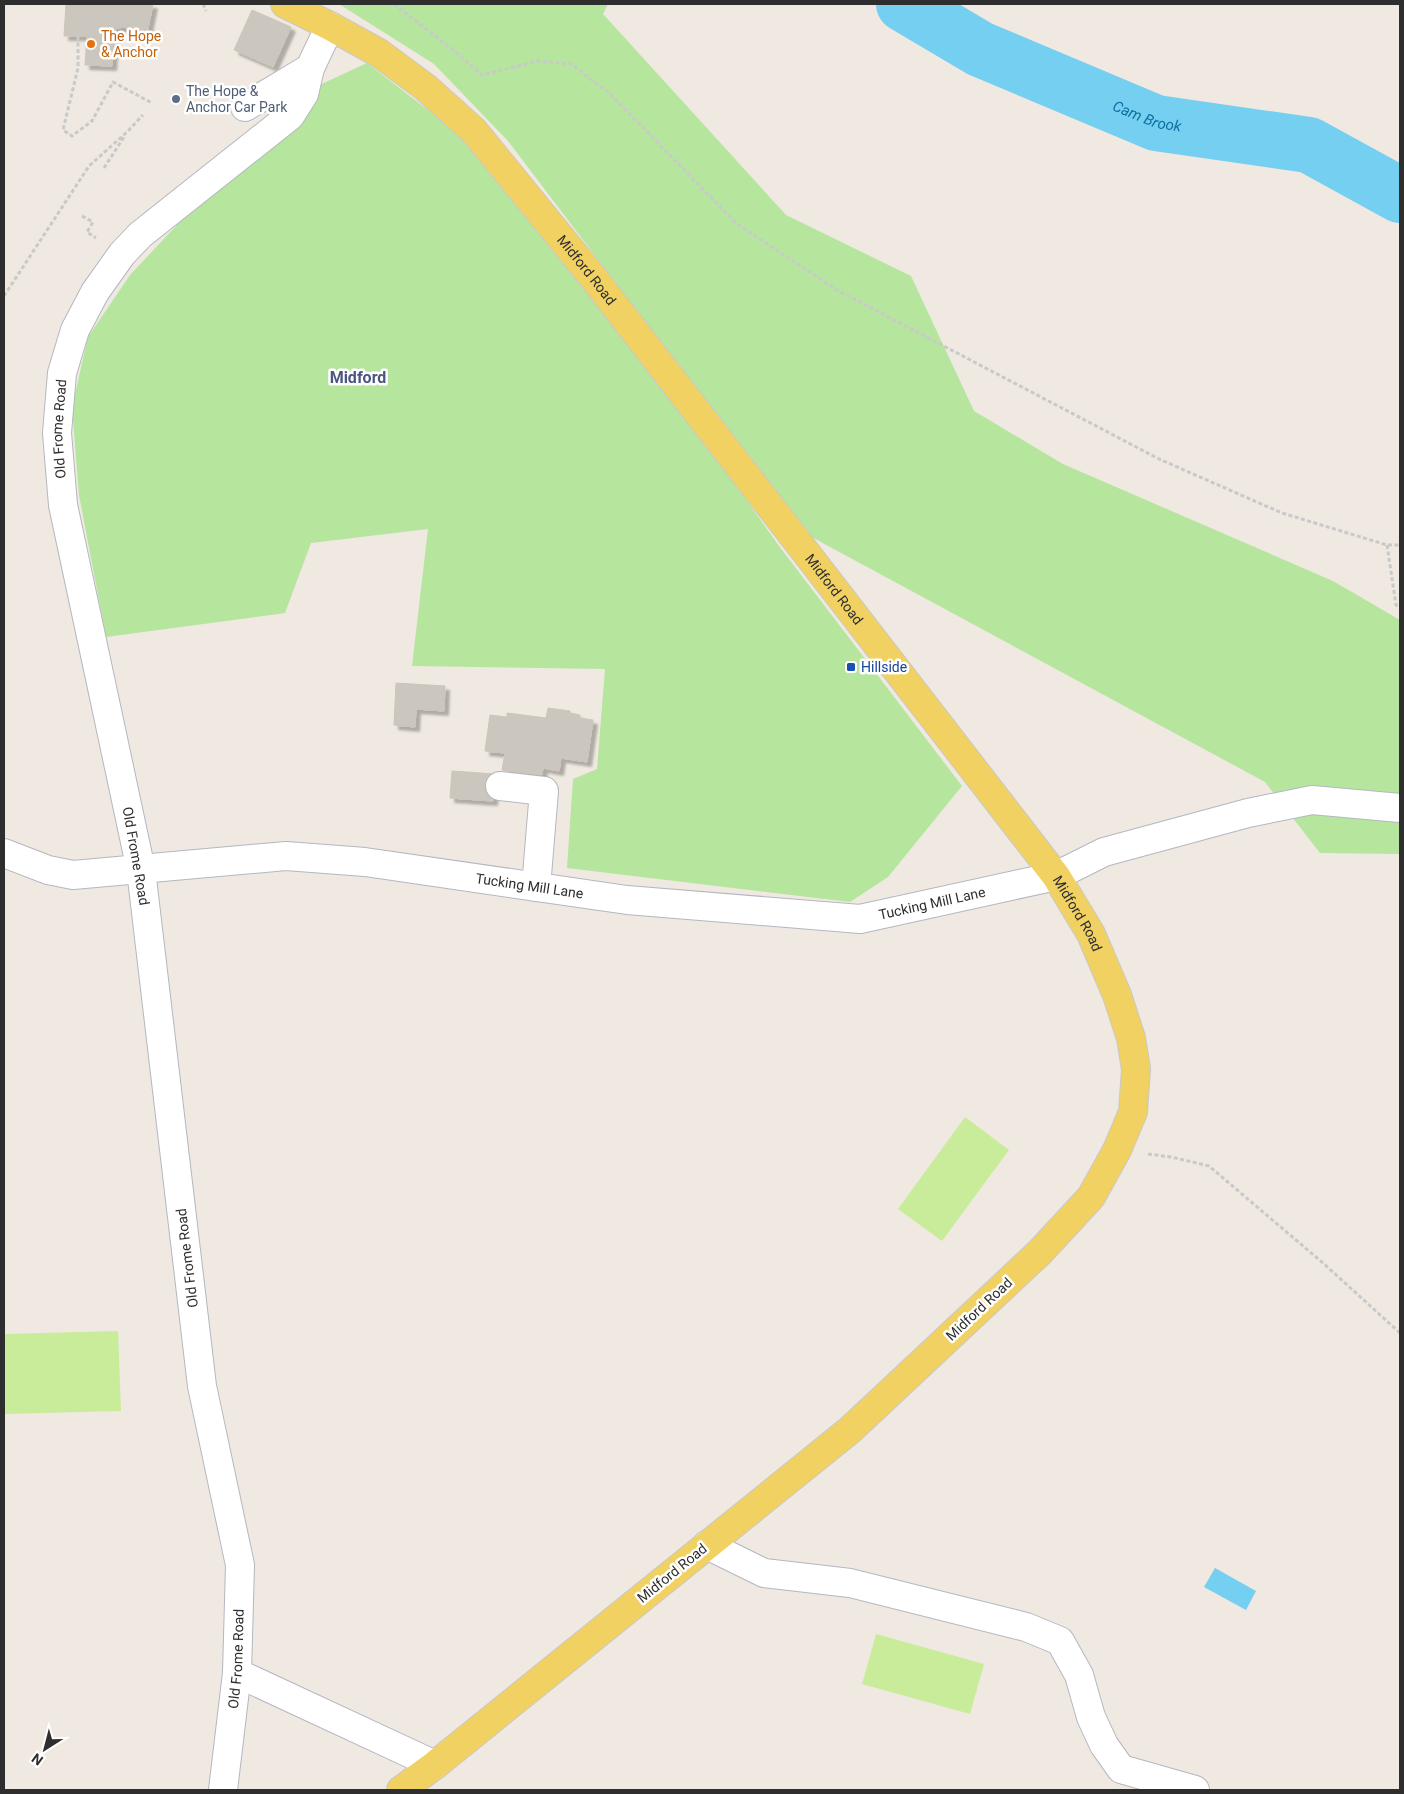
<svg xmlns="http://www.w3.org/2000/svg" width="1404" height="1794" viewBox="0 0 1404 1794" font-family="Roboto,sans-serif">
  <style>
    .green { fill: #b6e59e }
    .pitch { fill: #c9ec9a }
    .water { fill: #75cff0 }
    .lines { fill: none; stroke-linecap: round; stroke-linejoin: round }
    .river { stroke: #75cff0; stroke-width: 56 }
    .building { fill: #cbc7bf; stroke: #cbc5ba; filter: url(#shadow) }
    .minor-casing { stroke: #b4b7c1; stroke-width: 30 }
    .major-casing { stroke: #c9c9c9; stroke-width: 30 }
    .path { stroke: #c9c9c9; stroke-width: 3; stroke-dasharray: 4 2.5; stroke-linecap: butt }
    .minor { stroke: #fff; stroke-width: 28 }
    .major { stroke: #f2d163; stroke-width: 28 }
    .food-dot { fill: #e8710a; stroke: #fff; stroke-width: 2 }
    .service-dot { fill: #5c6f8a; stroke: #fff; stroke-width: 2 }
    .transit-dot { fill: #1a4fb4; stroke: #fff; stroke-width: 2 }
    .labels { text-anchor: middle; stroke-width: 5; stroke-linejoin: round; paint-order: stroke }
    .food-label { font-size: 14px; fill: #c56008; stroke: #fff; text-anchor: start }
    .service-label { font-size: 14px; fill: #4e5e75; stroke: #fff; text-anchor: start }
    .street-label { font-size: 14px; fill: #2e2e2e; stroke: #fff }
    .transit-label { font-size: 14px; fill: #164399; stroke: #fff; text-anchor: start }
    .water-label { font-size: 15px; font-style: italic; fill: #0d6fa3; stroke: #fff }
    .quarter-label { font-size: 16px; font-weight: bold; fill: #4d5680; stroke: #fff }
  </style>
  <defs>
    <filter id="shadow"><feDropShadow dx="4.5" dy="4.5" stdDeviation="1" flood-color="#0004"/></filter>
  </defs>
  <rect width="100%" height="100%" fill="#efe9e1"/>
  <path class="green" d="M339 4H608L603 14 786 215 911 276 974 411 1063 464 1333 581 1400 620V854L1320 853 1265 782 806 534 508 141 434 64Z
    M367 63 458 133 592 282 779 546 962 786 888 877 850 902 567 868 573 779 597 769 605 669 412 666 428 529 311 543 285 613 106 637 79 495 72 407 88 337 130 275 300 94Z"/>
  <path class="pitch" d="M965 1117 1009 1150 942 1241 898 1209Z
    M118 1331 121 1411 4 1414V1334Z
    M876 1634 984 1664 970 1714 862 1684Z"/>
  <path class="water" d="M1215 1568 1256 1591 1246 1610 1204 1587Z"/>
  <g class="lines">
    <path class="river" id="s1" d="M904 4 980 49 1156 123 1309 145 1400 195"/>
  </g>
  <path class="building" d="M66 4H153L147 33 123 27 115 29 112 66 85 65 87 36H64Z
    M252 10 291 27 273 67 234 50Z
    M396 683 445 686 444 711 416 709 415 727 394 725Z
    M548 708 570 711V713L580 715V718L593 720 587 762 561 758 559 771 543 768 542 775 502 770 505 753 485 751 490 715 507 717V713L546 718Z
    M452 771 495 774 493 801 450 798Z"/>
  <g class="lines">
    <g class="minor-casing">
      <g id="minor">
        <path d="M245 107 310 68"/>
        <path d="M500 786 544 791 536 887"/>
        <path id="s2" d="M4 853 48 870 73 875 286 856 365 862 627 900 860 919 1056 876 1104 852 1248 813 1312 800 1400 808"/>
        <path d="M707 1545 764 1573 850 1583 1026 1627 1060 1641 1079 1675 1091 1717 1104 1745 1121 1769 1195 1790"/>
        <path d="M237 1673 435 1765"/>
        <path id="s3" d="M223 1790 237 1673 240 1565 202 1386 141 870 63 505 57 433 62 373 75 330 95 292 122 254 140 235 290 116 304 94 310 68 330 26"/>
      </g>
    </g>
    <g class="major-casing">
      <g id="major">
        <path id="s4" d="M285 4 330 26 379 53 425 87 474 131 592 276 1056 876 1091 934 1117 995 1131 1038 1136 1069 1133 1112 1117 1150 1091 1197 1040 1252 850 1430 435 1765 401 1790"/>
      </g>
    </g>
    <path class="path" d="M203 4 206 11
      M394 4 452 49 482 75 538 61 571 64 609 93 737 224 837 290 1159 459 1282 513 1387 545H1400
      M78 36V68L63 130 72 136 92 121 113 82 152 103
      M104 168 124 137
      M82 216 93 222 87 232 96 238
      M4 296 89 166 127 132 143 115
      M1387 545 1396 605 1400 607
      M1148 1154 1171 1157 1209 1166 1323 1263 1400 1333"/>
    <use href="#minor" class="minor"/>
    <use href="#major" class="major"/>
  </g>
  <circle class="food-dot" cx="91" cy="44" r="5"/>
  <circle class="service-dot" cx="176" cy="99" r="5"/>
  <rect class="transit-dot" x="846" y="662" width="10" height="10" rx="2.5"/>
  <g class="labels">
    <g class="food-label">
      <text x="101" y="41">The Hope<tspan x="101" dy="16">&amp; Anchor</tspan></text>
    </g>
    <g class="service-label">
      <text x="186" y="96">The Hope &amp;<tspan x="186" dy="16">Anchor Car Park</tspan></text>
    </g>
    <g class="street-label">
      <text dy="5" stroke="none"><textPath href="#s4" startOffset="408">Midford Road</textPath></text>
      <text dy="5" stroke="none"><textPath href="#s3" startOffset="1378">Old Frome Road</textPath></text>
      <text dy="5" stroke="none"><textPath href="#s4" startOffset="812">Midford Road</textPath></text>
      <text transform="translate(136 856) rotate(80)" y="5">Old Frome Road</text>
      <text dy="5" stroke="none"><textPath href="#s2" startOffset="532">Tucking Mill Lane</textPath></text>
      <text dy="5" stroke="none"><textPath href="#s2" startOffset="938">Tucking Mill Lane</textPath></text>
      <text dy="5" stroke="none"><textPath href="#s4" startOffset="1218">Midford Road</textPath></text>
      <text transform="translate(187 1258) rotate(-97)" y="5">Old Frome Road</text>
      <text transform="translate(979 1309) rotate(-43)" y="5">Midford Road</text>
      <text transform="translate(672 1573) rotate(-39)" y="5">Midford Road</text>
      <text dy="5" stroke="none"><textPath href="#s3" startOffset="132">Old Frome Road</textPath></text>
    </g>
    <g class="transit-label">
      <text x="861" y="672">Hillside</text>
    </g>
    <g class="water-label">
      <text dy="5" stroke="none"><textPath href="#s1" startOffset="269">Cam Brook</textPath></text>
    </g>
    <g class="quarter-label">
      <text x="358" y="383">Midford</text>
    </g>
  </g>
  <rect width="1404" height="1794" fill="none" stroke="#2e2e2e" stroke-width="10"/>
  <g transform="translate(45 1749) rotate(216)" stroke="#ffffff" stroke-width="4" paint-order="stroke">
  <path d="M0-4L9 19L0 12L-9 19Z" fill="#2e2e2e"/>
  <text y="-8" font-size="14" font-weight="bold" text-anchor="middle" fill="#2e2e2e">N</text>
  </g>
</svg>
